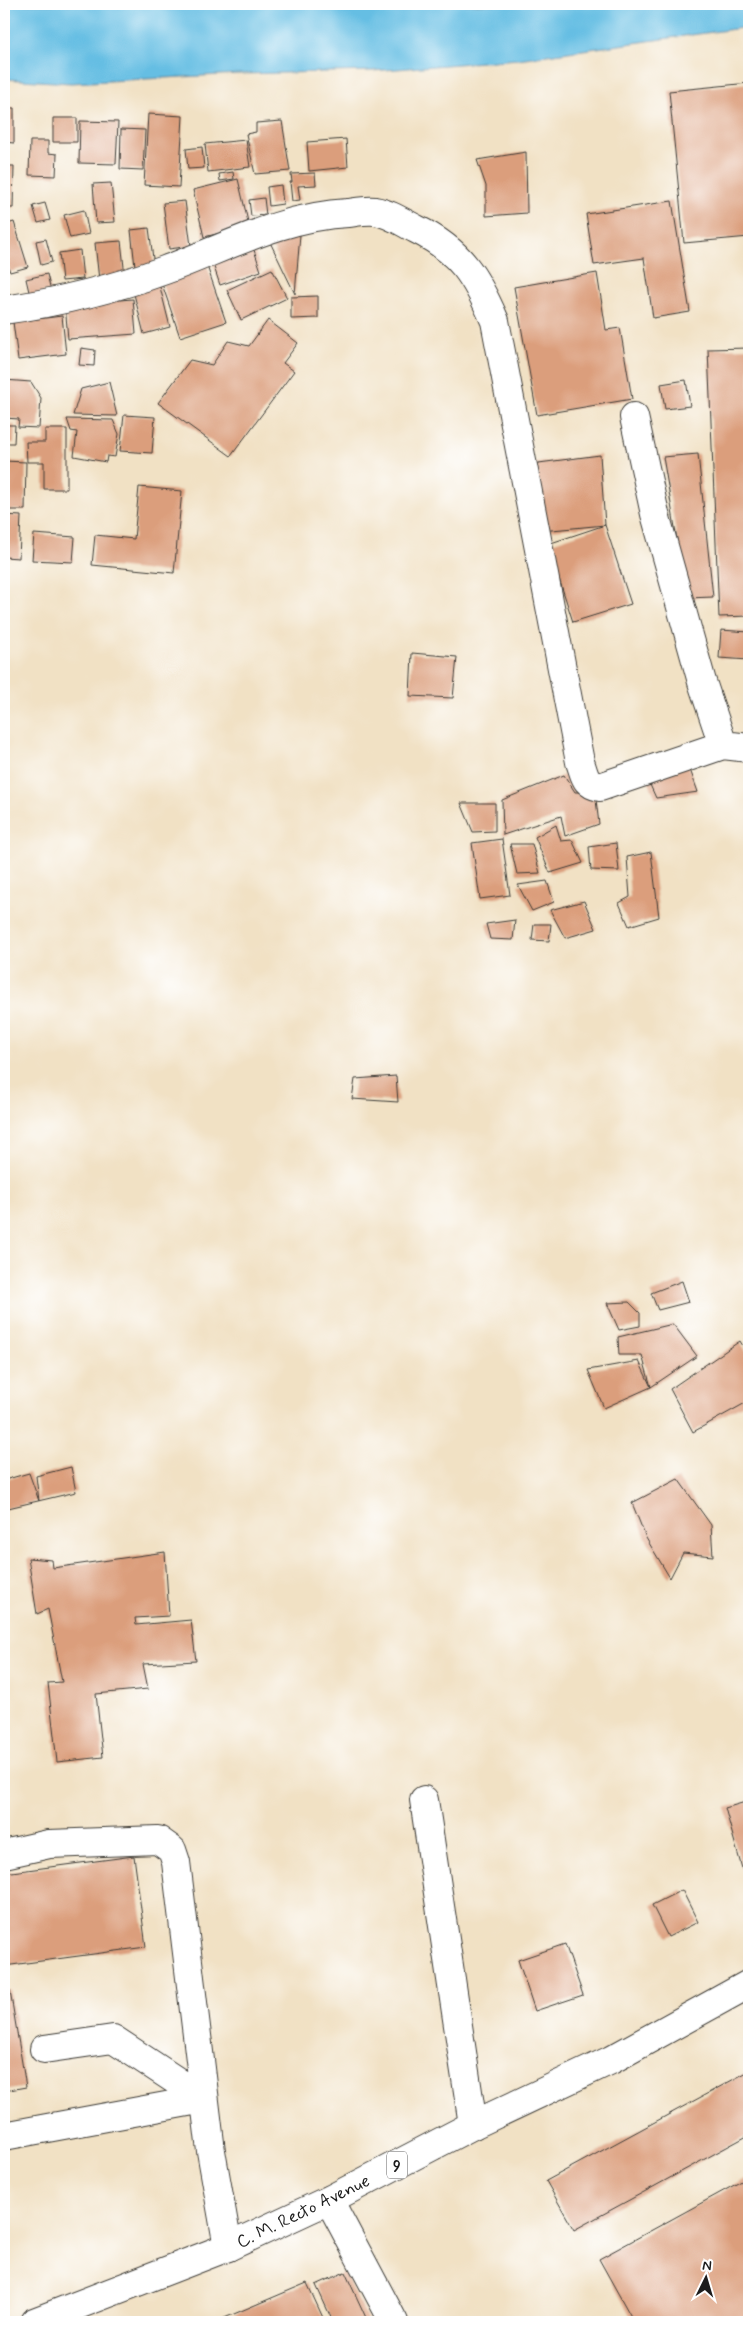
<svg xmlns="http://www.w3.org/2000/svg" width="753" height="2326" viewBox="0 0 753 2326" font-family="Mynerve,sans-serif">
  <style>
    .water { fill: #65bee3; stroke: #406d80 }
    .building { fill: #db9e7c }
    .lines { fill: none; stroke-linecap: round; stroke-linejoin: round }
    .minor-casing { stroke: #3c3a35; stroke-width: 30 }
    .highway-casing { stroke: #3c3a35; stroke-width: 30 }
    .minor { stroke: #fff; stroke-width: 28 }
    .highway { stroke: #fff; stroke-width: 28 }
    .labels { text-anchor: middle; stroke-width: 5; stroke-linejoin: round; paint-order: stroke }
    .shield { fill: #fff; stroke: #606060; stroke-width: 1 }
    .shield-label { font-size: 16px; font-weight: bold; fill: #1c1c1c }
    .street-label { font-size: 18px; fill: #1c1c1c; stroke: #fff }
  </style>
  <rect width="100%" height="100%" fill="#fff"/>
  <filter id="ink" filterUnits="userSpaceOnUse"><feTurbulence type="fractalNoise" baseFrequency=".02" numOctaves="2"/><feDisplacementMap in="SourceGraphic" scale="10" xChannelSelector="R" yChannelSelector="G"/><feConvolveMatrix kernelMatrix="1 2 1 2 8 2 1 2 1" color-interpolation-filters="sRGB"/></filter>
  <filter id="wash" filterUnits="userSpaceOnUse"><feTurbulence type="fractalNoise" baseFrequency=".0096" numOctaves="4" result="noise"/><feDisplacementMap in="SourceGraphic" scale="20" xChannelSelector="R" yChannelSelector="G"/><feGaussianBlur stdDeviation="1.12" result="paint"/><feColorMatrix in="noise" values="0 0 0 0 0 0 0 0 0 0 0 0 0 0 0 0 0 1.4 0 .05"/><feComposite in="paint" operator="in"/></filter>
  <g filter="url(#wash)">
    <rect width="100%" height="100%" fill="#f1e1c4"/>
    <path class="water" d="M4 4H749V27L518 59 373 71 239 74 71 83 4 79Z"/>
    <g id="blocks">
      <path class="building" d="M749 83V169L747 170 749 237 684 243 669 91Z
        M4 108H14V143L4 142Z
        M148 114 183 116 179 187 144 185Z
        M53 118H77V142H53Z
        M80 121 118 122 116 164 79 163Z
        M282 121 290 171 255 174 246 134 256 132V123Z
        M121 129 145 130 143 170 120 169Z
        M346 139 348 167 309 171 307 142Z
        M246 140 250 167 208 172 205 144Z
        M30 141H48V153L57 154 56 176 29 175Z
        M202 147 204 168 188 169 186 149Z
        M526 152 527 213 486 216V186L477 160Z
        M4 166H14L13 208H4Z
        M233 172 234 179 220 181 219 174Z
        M315 173 316 185 298 186 300 200 292 201 290 182H292L291 174Z
        M238 179 249 226 204 237 193 190Z
        M111 183 115 222 96 223 93 184Z
        M281 185 283 204 269 206 267 187Z
        M264 198 266 215 251 216 249 200Z
        M185 201 191 246 169 249 163 203Z
        M672 201 690 312 653 318 644 258 594 265 586 214Z
        M45 203 50 220 38 223 33 206Z
        M84 210 89 234 70 238 64 215Z
        M14 222 28 267 10 272 4 254V225Z
        M301 223 295 294 268 238Z
        M149 228 154 266 135 267 131 230Z
        M46 239 52 262 41 265 36 241Z
        M121 241 125 276 99 280 95 243Z
        M252 244 261 271 220 285 211 258Z
        M80 250 83 279 62 281 59 253Z
        M207 266 226 322 180 337 161 281Z
        M272 269 287 298 241 320 227 290Z
        M597 273 606 330 620 328 632 399 537 415 514 287Z
        M47 274 51 291 30 296 26 279Z
        M158 279 170 327 144 334 132 286Z
        M318 296V318L291 319V297Z
        M133 299 136 334 68 339 65 304Z
        M62 316 66 354 18 360 13 322Z
        M268 320 298 343 283 363 294 371 231 456 158 403 190 360 212 365 228 341 249 346Z
        M81 348 95 350 94 366 79 365Z
        M749 348V616L719 617 708 349Z
        M4 380 31 382 41 398 39 428 18 427 19 419 4 418Z
        M686 380 690 406 665 409 661 384Z
        M109 382 117 416 73 415 81 389Z
        M124 415 155 417 152 453 120 451Z
        M67 419 113 420 119 434 115 457 107 456 106 462 74 456 77 432 71 431Z
        M4 425H15L14 443H4Z
        M45 429H67V489H44V462H27L26 442H45Z
        M698 454 713 597 687 598 663 457Z
        M600 455 605 525 541 531 531 464Z
        M4 461 26 462 25 510H4Z
        M139 487 182 491 174 573 92 565 95 535 134 539Z
        M4 515 21 516 19 558 4 557Z
        M605 525 631 604 573 622 548 544Z
        M34 534 75 537 73 562 32 560Z
        M721 630 749 632V660L719 658Z
        M412 653 457 657 453 698 410 696Z
        M688 764 698 792 656 798 646 776Z
        M564 775 575 792H595L599 824 565 836 561 816 503 835 502 800Z
        M461 803H495V831L473 832Z
        M556 825 561 841 572 840 583 863 550 873 535 837Z
        M502 839 510 895 480 899 472 843Z
        M616 843 619 871 591 870 589 847Z
        M510 844H532L540 873 517 874Z
        M651 852 659 917 629 926 619 903 630 897 627 857Z
        M547 881 554 902 532 911 518 885Z
        M584 901 596 929 565 938 550 910Z
        M515 920 513 940 490 939 486 924Z
        M534 924H551L549 941 532 940Z
        M396 1076 398 1102 352 1099 355 1079Z
        M682 1281 689 1302 658 1310 651 1293Z
        M629 1302 640 1313V1326L619 1330 607 1303Z
        M673 1324 697 1356 651 1387 642 1355H619L618 1337Z
        M740 1341 749 1356V1401L693 1432 670 1389Z
        M639 1361 651 1387 604 1408 588 1370Z
        M71 1467 76 1492 4 1509V1480L29 1473 39 1501 36 1476Z
        M678 1479 711 1525 713 1556 683 1553 670 1578 646 1538 632 1503Z
        M165 1552 169 1616 135 1618 136 1625 191 1620 196 1661 143 1664 148 1689 96 1694 103 1757 57 1762 48 1683 62 1682 48 1609 37 1614 28 1558 52 1560 53 1568Z
        M749 1801V1870L743 1872 725 1808Z
        M134 1856 146 1947 4 1966V1873Z
        M682 1890 698 1922 668 1937 652 1905Z
        M565 1944 583 1995 535 2011 518 1960Z
        M10 1990 26 2087 4 2091V1991Z
        M749 2071V2135L574 2230 546 2181Z
        M749 2177V2322H634L599 2259Z
        M345 2272 368 2322H333L316 2285Z
        M307 2283 325 2322H215Z"/>
    </g>
  </g>
  <g filter="url(#ink)">
    <use href="#blocks" fill-opacity="0" stroke="#3c3a35" stroke-width="1"/>
    <g class="lines">
      <g class="minor-casing">
        <path id="minor" d="M4 310C59 302 113 289 165 270 225 248 283 216 348 213 356 212 366 210 375 211 389 213 404 223 416 229 461 251 476 277 495 321L580 762C585 775 584 784 600 787L723 745 749 748
          M634 417 655 514 702 682 723 745
          M424 1800 473 2125
          M4 1854 49 1844 158 1840 172 1850 176 1862 211 2151 228 2247
          M4 2136 204 2099 113 2039 44 2049
          M329 2200 394 2322"/>
      </g>
      <g class="highway-casing">
        <path id="highway" d="M34 2322 228 2247 329 2200 473 2125 611 2060 749 1984"/>
      </g>
      <use href="#minor" class="minor"/>
      <use href="#highway" class="highway"/>
    </g>
  </g>
  <g class="labels">
    <rect class="shield" x="387" y="2151.5" width="20" height="27" rx="4"/>
    <g class="shield-label">
      <text x="397" y="2171">9</text>
    </g>
    <g class="street-label">
      <text transform="translate(303 2211) rotate(-26)" y="6">C. M. Recto Avenue</text>
    </g>
  </g>
  <rect width="753" height="2326" fill="none" stroke="#fff" stroke-width="20"/>
  <g transform="translate(706 2278) rotate(5)" stroke="#ffffff" stroke-width="4" paint-order="stroke">
  <path d="M0-4L9 19L0 12L-9 19Z" fill="#1c1c1c"/>
  <text y="-8" font-size="14" font-weight="bold" text-anchor="middle" fill="#1c1c1c">N</text>
  </g>
</svg>
